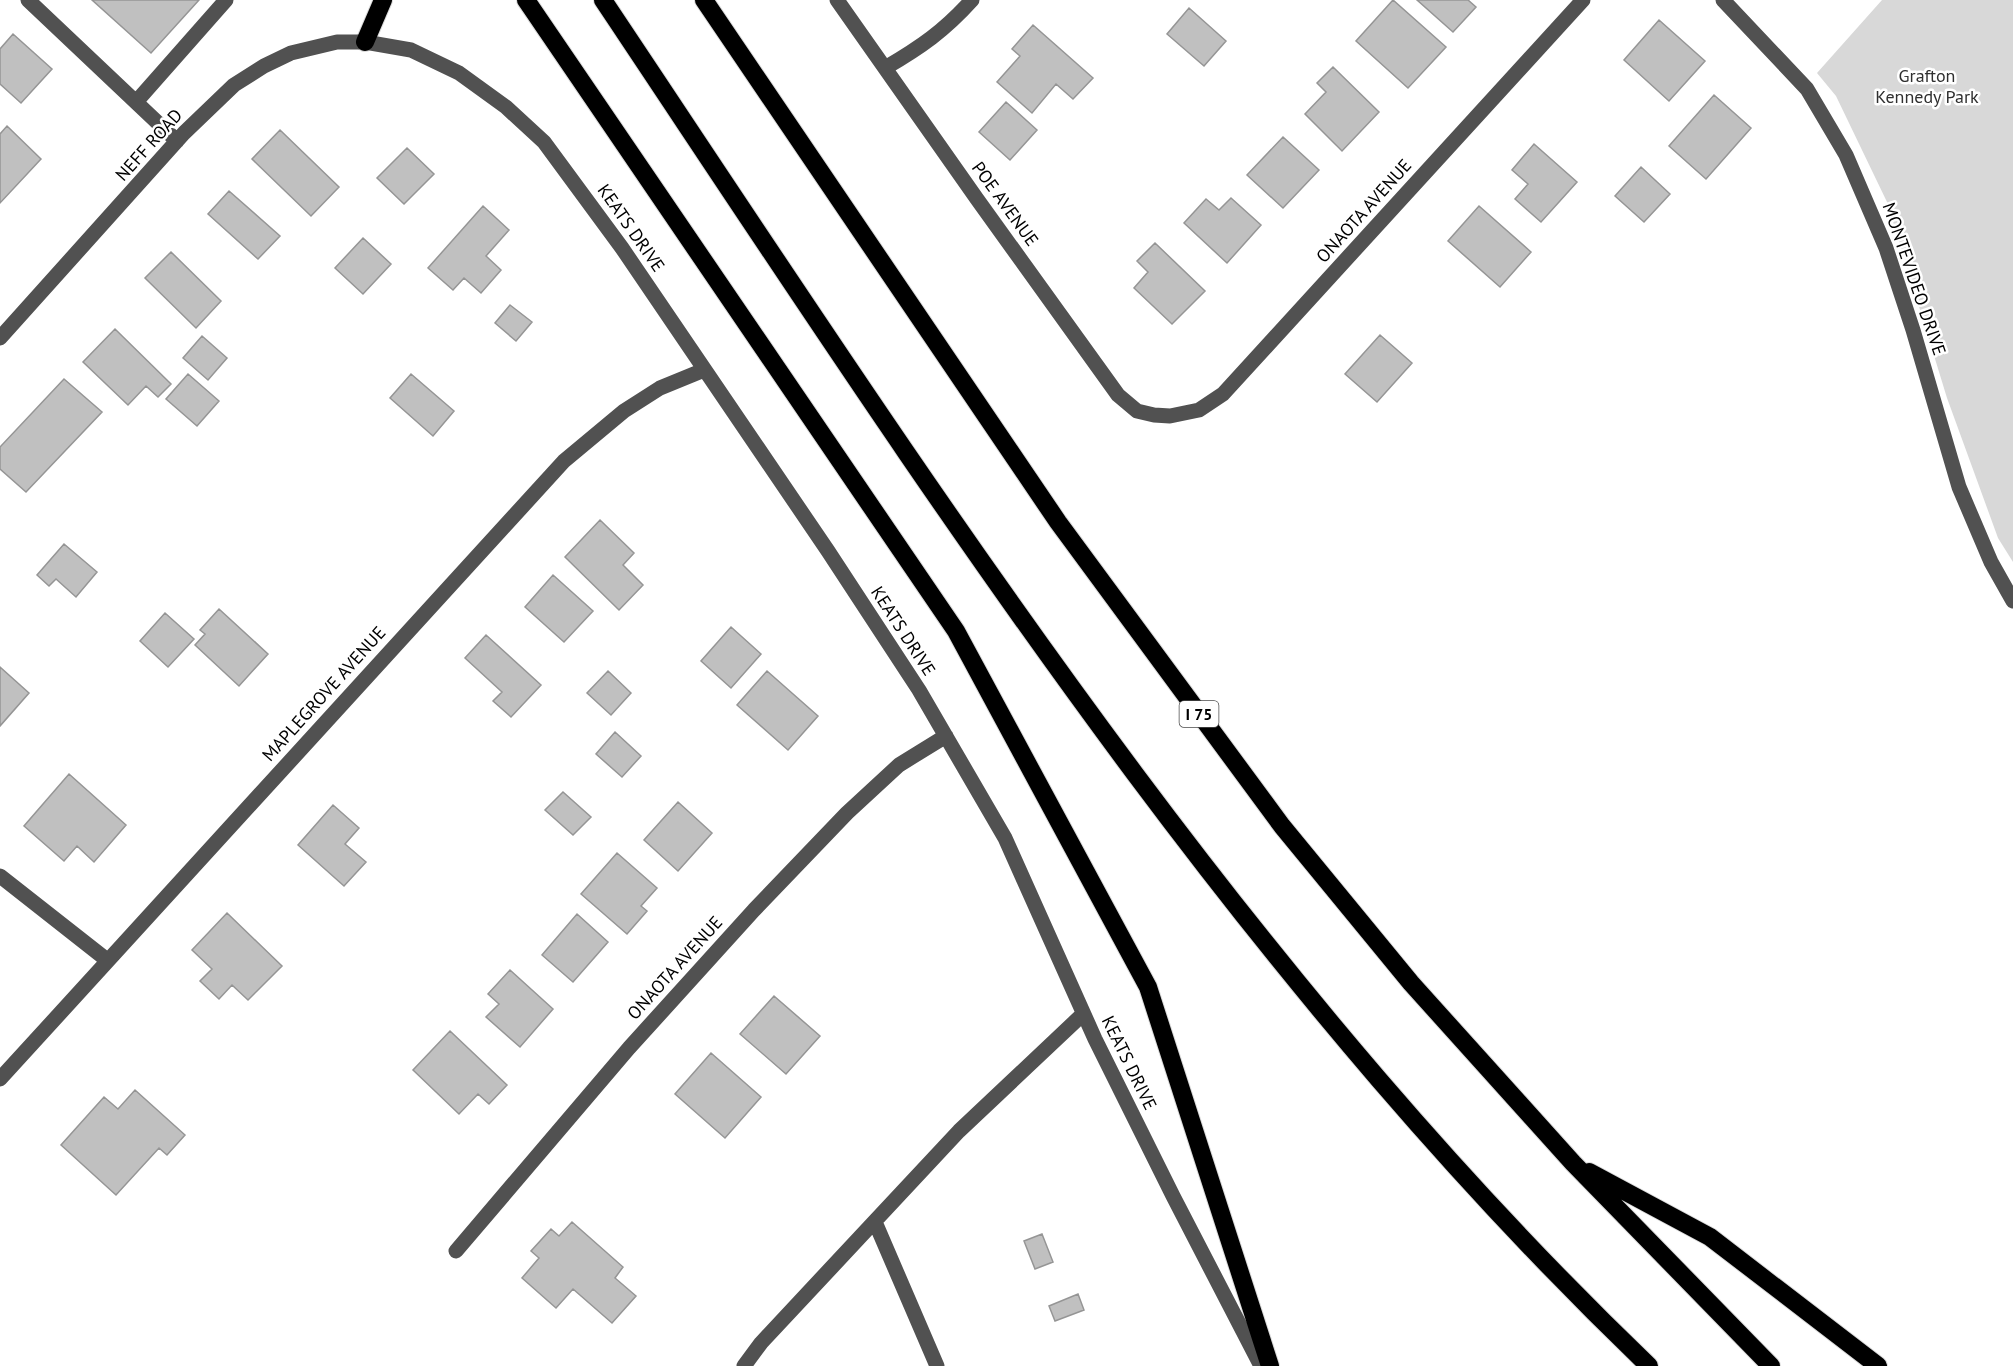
<svg xmlns="http://www.w3.org/2000/svg" width="2013" height="1366" viewBox="0 0 2013 1366" font-family="'PT Sans',sans-serif">
  <style>
    .green { fill: #d8d8d8 }
    .building { fill: #c0c0c0; stroke: #959595; stroke-width: 1.5 }
    .lines { fill: none; stroke-linecap: round; stroke-linejoin: round }
    .highway-casing { stroke: #dbdbdb; stroke-width: 20 }
    .minor { stroke: #515151; stroke-width: 15 }
    .highway { stroke: #000; stroke-width: 18 }
    .labels { text-anchor: middle; stroke-width: 5; stroke-linejoin: round; paint-order: stroke }
    .shield { fill: #fff; stroke: #4c4c4c; stroke-width: 1.5 }
    .shield-label { font-size: 16px; font-weight: bold; fill: #000 }
    .park-label { font-size: 18px; fill: #2f2f2f; stroke: #fff }
    .street-label { font-size: 18px; fill: #000; stroke: #fff }
  </style>
  <rect width="100%" height="100%" fill="#fff"/>
  <path class="green" d="M1882 0H2013V562L1998 538 1947 398 1887 202 1836 96 1817 73Z"/>
  <path class="building" d="M92 0H199L151 53Z
    M1393 0 1446 47 1408 88 1356 41Z
    M1417 0H1468L1476 7 1453 32Z
    M1189 8 1226 41 1204 66 1167 34Z
    M1659 20 1705 61 1669 101 1624 60Z
    M1033 25 1093 78 1073 99 1056 84 1032 113 997 82 1020 56 1012 49Z
    M13 34 52 69 21 103 0 84V49Z
    M1333 67 1379 112 1342 151 1305 114 1326 92 1317 83Z
    M1714 95 1751 128 1706 179 1669 146Z
    M1006 102 1037 130 1010 160 979 132Z
    M7 126 41 159 0 203V134Z
    M280 130 339 187 311 216 252 159Z
    M1283 137 1319 170 1283 208 1247 175Z
    M1534 144 1577 182 1541 222 1515 199 1528 184 1512 170Z
    M407 148 434 174 404 204 377 178Z
    M1641 167 1670 194 1644 222 1615 196Z
    M229 191 280 236 258 259 208 214Z
    M1231 198 1261 225 1227 263 1184 223 1206 199 1219 210Z
    M483 206 509 230 486 256 501 270 481 293 464 278 453 290 428 268Z
    M1479 206 1531 252 1500 287 1448 241Z
    M363 238 391 264 363 294 335 268Z
    M1155 243 1205 291 1172 324 1134 288 1148 272 1137 261Z
    M171 252 221 301 196 328 145 278Z
    M510 305 532 322 516 341 495 323Z
    M115 329 171 384 158 397 146 386 128 405 83 362Z
    M1380 335 1412 363 1377 402 1345 374Z
    M202 336 227 358 208 380 183 358Z
    M188 374 219 401 197 426 166 399Z
    M411 374 454 411 433 436 390 398Z
    M64 379 102 412 26 492 0 469V447Z
    M600 520 634 553 623 565 643 585 619 610 565 557Z
    M64 544 97 572 76 597 56 579 49 586 37 575Z
    M553 575 593 611 564 642 525 607Z
    M219 609 268 654 239 686 195 645 205 634 200 630Z
    M165 613 194 639 168 667 140 641Z
    M731 627 761 654 731 688 701 661Z
    M486 635 541 685 511 717 493 701 502 692 465 658Z
    M0 667 29 693 0 726Z
    M608 671 631 693 611 715 587 693Z
    M767 671 818 716 788 750 737 705Z
    M615 732 641 756 622 777 596 754Z
    M69 774 126 825 94 862 77 846 64 861 24 826Z
    M563 792 591 817 573 835 545 810Z
    M678 802 712 833 678 871 644 840Z
    M333 805 359 828 345 844 366 862 344 886 298 845Z
    M617 853 657 888 641 906 647 911 627 934 581 894Z
    M227 913 282 966 248 1000 232 985 219 999 200 981 212 969 192 950Z
    M577 914 608 942 573 982 542 955Z
    M510 970 553 1009 520 1047 486 1017 499 1004 488 994Z
    M774 996 820 1036 786 1074 740 1034Z
    M450 1031 507 1085 489 1104 478 1094 459 1114 413 1070Z
    M711 1053 761 1097 725 1138 675 1094Z
    M135 1090 185 1135 167 1155 159 1148 116 1195 61 1145 104 1097 118 1109Z
    M572 1222 623 1267 615 1278 636 1296 612 1323 573 1289 556 1308 522 1278 539 1258 531 1251 551 1229 559 1236Z
    M1042 1234 1053 1262 1035 1269 1024 1241Z
    M1078 1294 1084 1310 1055 1321 1049 1306Z"/>
  <g class="lines">
    <g class="highway-casing">
      <path id="highway" d="M526 0 956 631 1148 987 1270 1366
        M603 0C921 476 1233 967 1649 1366
        M704 0 1058 522 1282 826 1411 983 1573 1163 1771 1366
        M365 42 383 0
        M1589 1172 1710 1237 1878 1366"/>
    </g>
    <path class="minor" d="M28 0 177 141
      M837 0 977 199 1118 395 1137 411 1154 415 1170 416 1199 410 1223 394 1583 0
      M1723 0 1807 89 1846 155 1886 248 1913 330 1959 487 1991 562 2013 601
      M885 68C921 47 944 31 972 0
      M136 102 226 0
      M0 338 184 133 234 85 264 66 291 53 337 42H365L411 50 459 73 506 107 544 142 622 248 828 551 919 690 1005 838 1095 1039 1173 1196 1261 1366
      M0 876 107 960
      M0 1079 564 461 624 411 660 388 704 370
      M875 1222 937 1366
      M456 1251 629 1048 754 910 847 813 899 765 946 736
      M744 1366 761 1343 959 1131 1083 1014"/>
    <use href="#highway" class="highway"/>
  </g>
  <g class="labels">
    <rect class="shield" x="1179.5" y="701" width="39" height="26" rx="4.5"/>
    <g class="shield-label">
      <text x="1199" y="720">I 75</text>
    </g>
    <g class="park-label">
      <text x="1927" y="82">Grafton<tspan x="1927" dy="21">Kennedy Park</tspan></text>
    </g>
    <g class="street-label">
      <text transform="translate(149 145) rotate(-48)" y="6">NEFF ROAD</text>
      <text transform="translate(1005 204) rotate(54)" y="6">POE AVENUE</text>
      <text transform="translate(1364 211) rotate(-48)" y="6">ONAOTA AVENUE</text>
      <text transform="translate(631 228) rotate(55)" y="6">KEATS DRIVE</text>
      <text transform="translate(1914 279) rotate(71)" y="6">MONTEVIDEO DRIVE</text>
      <text transform="translate(903 631) rotate(57)" y="6">KEATS DRIVE</text>
      <text transform="translate(324 694) rotate(-48)" y="6">MAPLEGROVE AVENUE</text>
      <text transform="translate(675 968) rotate(-48)" y="6">ONAOTA AVENUE</text>
      <text transform="translate(1129 1063) rotate(64)" y="6">KEATS DRIVE</text>
    </g>
  </g>
</svg>
